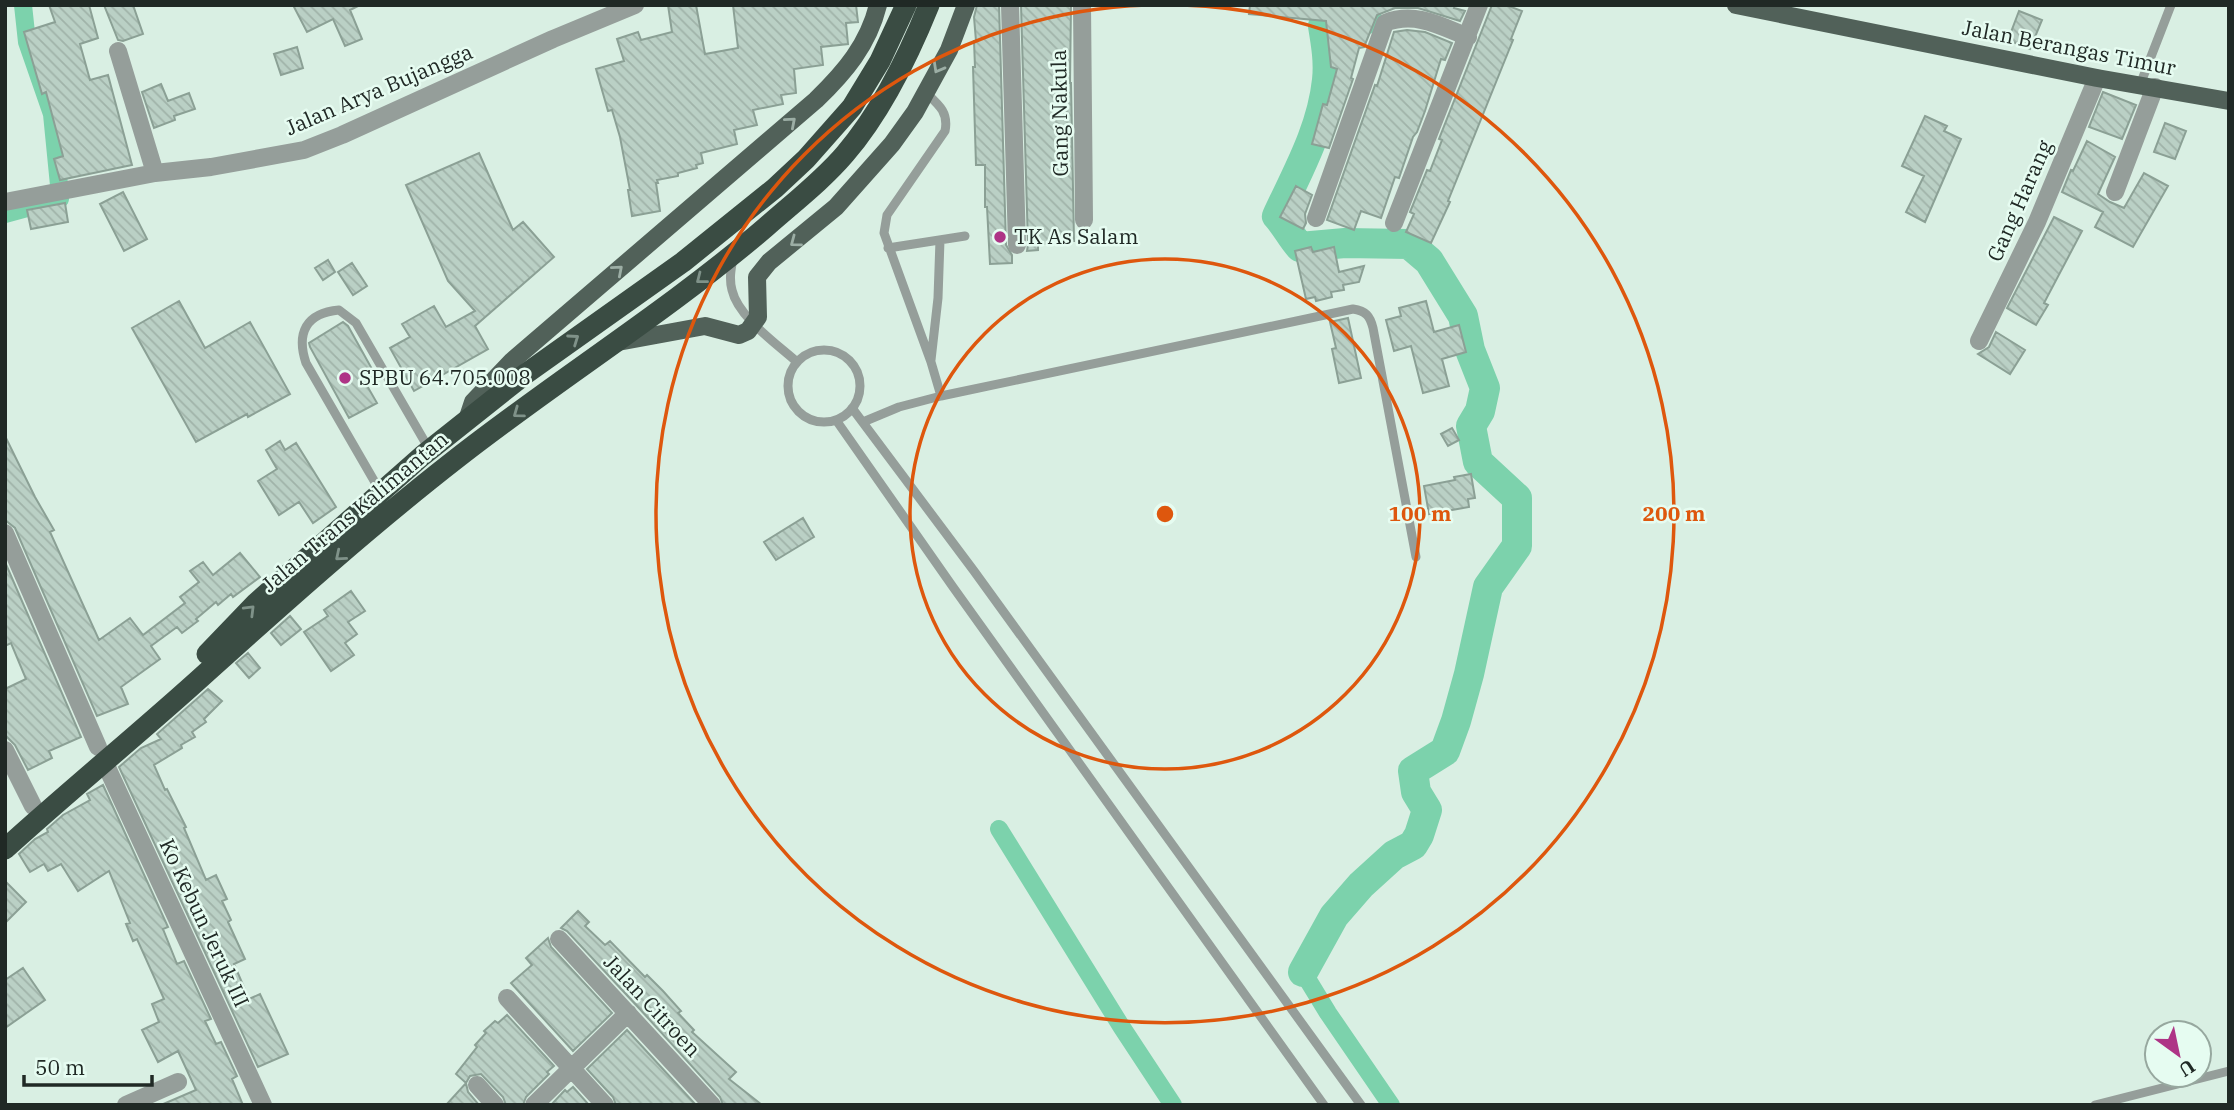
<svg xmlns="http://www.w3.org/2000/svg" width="2234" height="1110" viewBox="0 0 2234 1110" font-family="'IBM Plex Serif',serif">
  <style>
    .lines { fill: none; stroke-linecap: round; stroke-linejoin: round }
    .canal { stroke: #7cd2ac; stroke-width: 18 }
    .river { stroke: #7cd2ac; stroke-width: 30 }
    .building { fill: url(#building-back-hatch); stroke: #8ba095; stroke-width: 2 }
    .lane { stroke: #959e9a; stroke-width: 9 }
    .street { stroke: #959e9a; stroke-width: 18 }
    .primary { stroke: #516159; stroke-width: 18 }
    .highway { stroke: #3a4c43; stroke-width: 21 }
    .oneway { stroke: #9caea5 }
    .oneway2 { stroke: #7f9289 }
    .ring { fill: none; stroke: #de570d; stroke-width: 3.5 }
    .poi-dot { fill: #ae3486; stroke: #e6fcf1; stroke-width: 2.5 }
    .labels { text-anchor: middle; stroke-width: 5; stroke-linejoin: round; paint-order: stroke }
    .street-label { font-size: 21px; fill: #202925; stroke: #e6fcf1 }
    .poi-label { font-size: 21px; fill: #202925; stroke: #e6fcf1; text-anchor: start }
    .centre { fill: #de570d; stroke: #e6fcf1; stroke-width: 3.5 }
    .ring-label { font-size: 21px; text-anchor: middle; font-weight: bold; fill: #de570d; stroke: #e6fcf1; stroke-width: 5; stroke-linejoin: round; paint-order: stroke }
  </style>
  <defs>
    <pattern id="building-back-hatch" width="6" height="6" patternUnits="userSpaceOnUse" patternTransform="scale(1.75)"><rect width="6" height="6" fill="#bad0c5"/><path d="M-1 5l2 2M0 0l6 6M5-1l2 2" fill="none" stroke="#a0b3a9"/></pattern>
  </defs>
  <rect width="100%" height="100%" fill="#d9efe3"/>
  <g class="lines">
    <path class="canal" d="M23 5 27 42 52 114 59 185
      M5 214 60 199
      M999 829 1121 1026 1173 1105
      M1303 972 1328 1013 1391 1105"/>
    <path class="river" d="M1303 972 1334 916 1361 885 1394 855 1413 845 1419 835 1427 810 1416 792 1413 771 1445 751 1456 721 1469 674 1488 587 1517 546V498L1478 462 1471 426 1480 411 1485 388 1470 350 1463 316 1429 261 1409 244 1345 243 1300 247C1291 237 1286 226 1277 216 1297 173 1322 129 1327 80 1329 62 1326 44 1323 26L1338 21 1367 19"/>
  </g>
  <path class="building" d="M49 5H89L98 38 80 44 90 80 108 75 132 165 60 180 54 159 63 156 46 92 42 94 24 32 55 22Z
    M104 5H133L143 34 123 41 118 40Z
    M293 5H360L350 10 362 39 345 46 333 19 307 32Z
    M668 5H696L705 54 738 48 733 5H856L858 22 846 23 848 44 821 47 823 65 794 69 796 93 781 95 783 104 753 110 757 125 734 130 737 144 701 153 703 163 696 165 697 168 678 173V176L657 180 658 183H656L660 211 632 216 628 190H630L620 137 612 110 608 111 596 69 624 61 617 39 638 32 641 40 672 32Z
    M977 5H999L1006 245 1012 255V263L990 264 987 207H985V165H976L973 67H975L974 41H976L974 17Z
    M1021 5H1071L1070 83H1071L1074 241H1053V243L1038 244V250L1027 251 1028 245Z
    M1250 5H1455L1454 8 1465 11 1460 21 1418 8H1395L1377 15 1364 47 1359 48 1351 78 1353 79 1329 148 1312 144 1323 104 1327 105 1337 69 1331 67 1326 21 1249 14Z
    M1492 5H1506L1522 11 1511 39 1513 40 1448 201 1450 202 1431 243 1406 232 1414 214 1410 212 1427 170 1430 171 1442 140 1439 139Z
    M2019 11 2042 20 2030 49 2008 40Z
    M1407 30 1425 32 1452 43 1445 60 1441 59 1425 111 1417 132 1413 137 1399 178 1395 177 1381 218 1361 211 1354 230 1327 220 1375 85 1377 86 1394 32Z
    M297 47 303 68 281 75 274 54Z
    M161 84 168 101 189 93 195 109 174 116 175 120 154 128 142 92Z
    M2103 92 2136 105 2122 139 2089 127Z
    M1925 116 1947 126 1944 131 1961 139 1925 222 1906 212 1924 176 1902 166Z
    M2165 123 2186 131 2175 159 2154 152Z
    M2087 141 2115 157 2098 194 2110 202 2124 208 2144 173 2168 186 2133 247 2095 227 2103 212 2062 192 2071 170 2073 171Z
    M479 153 513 230 523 222 554 257 475 326 488 349 414 391 390 348 410 337 402 324 434 306 446 327 475 311 448 281 406 185Z
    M1296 186 1312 195 1305 214 1306 223 1303 229 1280 217Z
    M123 192 147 239 124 251 100 204Z
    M65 203 68 222 31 229 27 210Z
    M2054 217 2082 231 2044 303 2048 305 2036 325 2007 308Z
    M1311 247 1313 252 1334 247 1339 272 1364 266 1359 282 1343 285 1344 290 1331 292 1332 297 1316 301 1315 297 1306 299 1295 251Z
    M328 260 335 272 323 280 315 268Z
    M352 263 367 286 353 295 338 272Z
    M179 301 205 348 250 322 290 394 248 417 247 414 196 442 132 328Z
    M1426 301 1434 332 1459 325 1466 352 1442 359 1449 386 1423 393 1411 346 1394 351 1386 320 1401 316 1399 308Z
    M1348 318 1361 378 1339 383 1332 349 1336 348 1330 322Z
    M343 322 348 326 377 378 366 384 377 403 349 418 310 347 309 343Z
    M1996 332 2025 350 2010 374 1978 354 1989 347Z
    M1452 428 1459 440 1448 446 1441 434Z
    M5 436 35 497 54 530 50 532 99 640 130 618 143 635 185 603 180 597 199 582 190 571 203 562 213 575 240 553 260 577 233 597 231 594 218 605 216 602 196 619 198 621 182 633 177 627 151 646 160 659 121 687 128 704 97 716 15 528 5 520Z
    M280 441 285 450 296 443 336 507 313 523 299 502 279 515 258 481 277 469 266 450Z
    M1471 474 1475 498 1468 499 1469 507 1429 514 1424 486 1455 480 1454 477Z
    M803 518 814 537 776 560 764 542Z
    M5 562 81 737 49 751 52 758 28 770 15 745 5 735V689L26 679 11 643 5 646Z
    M351 591 365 611 348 622 357 634 345 643 354 655 331 671 304 632 328 616 324 610Z
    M290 616 301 629 281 645 271 633Z
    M248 653 260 668 249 678 236 663Z
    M208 689 222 701 204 719 206 722 192 732 195 737 181 745 182 748 154 765 165 790 167 789 186 827 184 828 206 880 216 875 227 899 222 901 231 920 228 922 245 959 234 964 249 999 260 994 288 1054 258 1067 119 767 141 748 161 739 157 734Z
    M103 785 168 927 163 929 177 964 184 961 211 1019 205 1021 216 1044 221 1042 237 1076 232 1079 243 1105H161L196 1090 178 1051 158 1062 142 1030 159 1022 152 1004 164 999 137 939 133 941 126 924 130 923 109 871 78 891 61 864 48 871 44 864 30 872 19 854 35 839 48 832 47 829 63 815 90 800 87 794Z
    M5 881 26 902 5 923Z
    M578 911 589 922 585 926 605 945 610 941 645 977 647 975 663 991 681 1011 678 1013 694 1030 692 1032 736 1072 729 1079 762 1105H723L720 1097 637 1006 567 931 561 928Z
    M548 938 551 947 612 1013 573 1051 511 983 532 965 526 958Z
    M23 968 45 1000 5 1028V980Z
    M507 1015 554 1066 547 1072 549 1074 526 1097 523 1105H506L503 1097 481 1074 470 1076 466 1083 456 1074 477 1047 475 1045 486 1033 484 1031 495 1021 498 1023Z
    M627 1030 696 1105H616L613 1097 587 1069Z
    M466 1083 468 1092 479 1105H446Z
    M573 1087 589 1105H551L565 1090 567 1092Z"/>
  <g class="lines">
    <path class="lane" d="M2140 85 2171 5
      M925 92C938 104 949 112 945 131L887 215 884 233 931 362 941 396
      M888 248 965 236
      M733 258C731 269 729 279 732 290 738 317 777 344 797 362
      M788 386a36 36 0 1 1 72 0a36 36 0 1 1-72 0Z
      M931 360 938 298 940 240
      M852 408 974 571 1361 1105
      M836 420 953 587 1324 1105
      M863 422 899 407 941 396 1353 309C1366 311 1370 316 1373 328L1416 557
      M380 491 306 363C296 333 306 313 339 310L356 323 429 449
      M2095 1105 2229 1071"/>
    <path class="street" d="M1010 5 1017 245
      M1082 5 1084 220
      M118 51 155 173
      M2115 192 2155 87
      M5 202 155 173 211 167 304 150 342 135 553 39 635 5
      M1316 218 1385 23C1415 11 1441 26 1468 37
      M1394 223 1479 5
      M1979 341 2037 222 2097 78
      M5 533 98 747
      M5 750 33 806
      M104 761 263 1105
      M559 939 712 1105
      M507 998 605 1105
      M477 1085 495 1105
      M126 1105 178 1082
      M534 1105 628 1013"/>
    <path class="primary" d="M1736 5 2097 78 2229 101
      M618 342 705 326 739 335 748 331 758 317 757 277 769 262 836 207 892 144 915 112 949 50 966 5
      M467 420 473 402 512 361 816 100C845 72 868 45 878 5"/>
    <path class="highway" d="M207 654 256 603 422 456 524 375 683 262 775 188 806 159 852 107 880 61 906 5
      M5 849C71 789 140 733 206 673 287 600 370 526 456 459 558 379 668 311 766 227 793 203 822 181 845 154 882 111 908 57 929 5"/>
  </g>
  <defs><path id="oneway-chevron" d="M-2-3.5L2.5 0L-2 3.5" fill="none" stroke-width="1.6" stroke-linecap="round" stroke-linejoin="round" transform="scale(1.75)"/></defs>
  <g class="oneway">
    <use href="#oneway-chevron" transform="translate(938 68) rotate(119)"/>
    <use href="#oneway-chevron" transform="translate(791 122) rotate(-41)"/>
    <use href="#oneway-chevron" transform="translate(795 242) rotate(143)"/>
    <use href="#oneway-chevron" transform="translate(618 270) rotate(-41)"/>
  </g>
  <g class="oneway2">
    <use href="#oneway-chevron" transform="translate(701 279) rotate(142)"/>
    <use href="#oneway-chevron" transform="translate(574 339) rotate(-35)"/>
    <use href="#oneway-chevron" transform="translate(518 413) rotate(144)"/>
    <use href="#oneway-chevron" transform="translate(340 556) rotate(140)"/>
    <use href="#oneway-chevron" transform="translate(250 610) rotate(-45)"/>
  </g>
  <g class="ring">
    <circle cx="1165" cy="514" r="255"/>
    <path d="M1183 5A509 509 0 1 1 1147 5"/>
  </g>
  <g class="poi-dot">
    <circle cx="1000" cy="237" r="7"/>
    <circle cx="345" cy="378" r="7"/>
  </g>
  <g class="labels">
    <g class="street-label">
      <text transform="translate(2069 48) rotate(11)" y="7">Jalan Berangas Timur</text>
      <text transform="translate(379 90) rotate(-23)" y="7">Jalan Arya Bujangga</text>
      <text transform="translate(1060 113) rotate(-91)" y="7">Gang Nakula</text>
      <text transform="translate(2020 201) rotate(-66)" y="7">Gang Harang</text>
      <text transform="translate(355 512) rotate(-40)" y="7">Jalan Trans Kalimantan</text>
      <text transform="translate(204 923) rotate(65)" y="7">Ko Kebun Jeruk III</text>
      <text transform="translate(652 1006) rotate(47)" y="7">Jalan Citroen</text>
    </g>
    <g class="poi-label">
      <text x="1014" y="244">TK As Salam</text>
      <text x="359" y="385">SPBU 64.705.008</text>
    </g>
  </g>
  <circle cx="1165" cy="514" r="10" class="centre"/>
  <g class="ring-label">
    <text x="1420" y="521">100 m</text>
    <text x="1674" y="521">200 m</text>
  </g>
  <rect width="2234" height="1110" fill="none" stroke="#202925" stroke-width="14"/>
  <g transform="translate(2178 1054) rotate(147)"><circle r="33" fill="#e6fcf1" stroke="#97a89f" stroke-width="2"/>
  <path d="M0-5L12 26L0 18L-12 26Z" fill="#ae3486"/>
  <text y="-10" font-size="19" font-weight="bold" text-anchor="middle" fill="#202925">U</text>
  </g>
  <path d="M24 1075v10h128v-10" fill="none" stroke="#202925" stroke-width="3.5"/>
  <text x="35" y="1075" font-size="21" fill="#202925" stroke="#e6fcf1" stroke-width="5" paint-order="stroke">50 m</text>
</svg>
